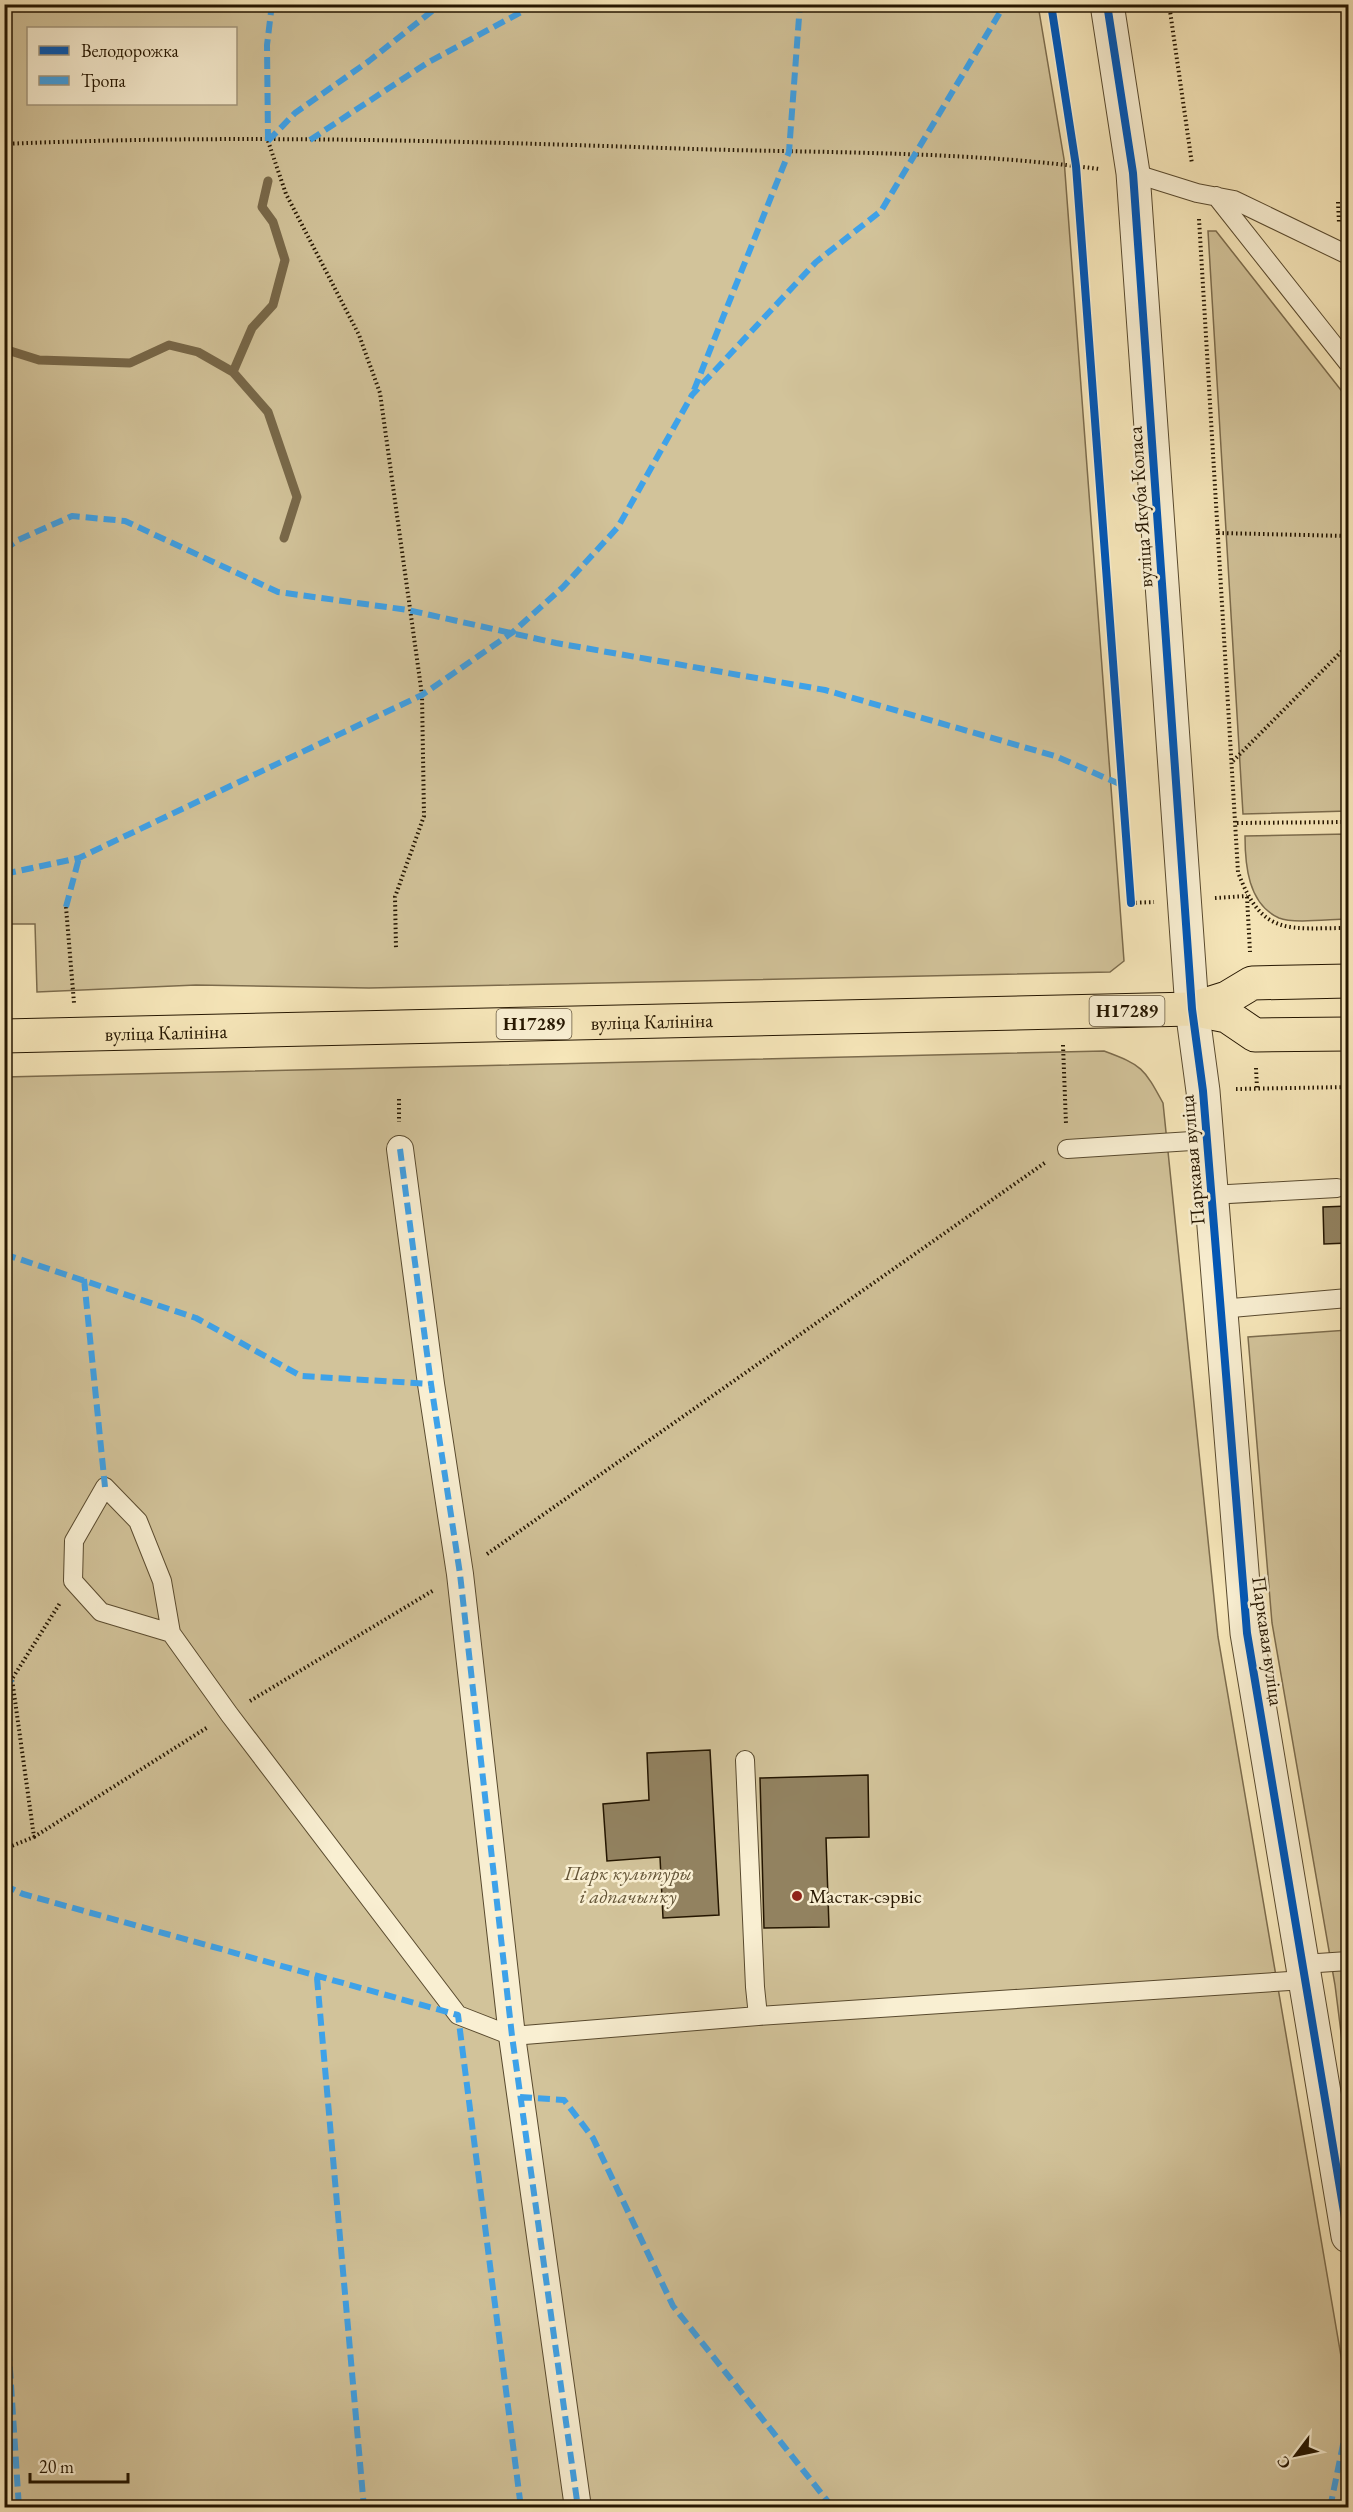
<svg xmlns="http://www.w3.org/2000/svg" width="1353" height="2512" viewBox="0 0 1353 2512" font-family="'EB Garamond',serif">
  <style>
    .green { fill: #d2c39a; stroke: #7c6c4d; stroke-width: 1.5; fill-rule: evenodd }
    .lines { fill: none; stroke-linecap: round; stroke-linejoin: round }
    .stream { stroke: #786849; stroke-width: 9 }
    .building { fill: #928260; stroke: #251600; stroke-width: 1.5 }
    .service-casing { stroke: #594a2e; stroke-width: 20 }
    .pedestrian-casing { stroke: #594a2e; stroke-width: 28 }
    .minor-casing { stroke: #594a2e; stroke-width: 35 }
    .tertiary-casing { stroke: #594a2e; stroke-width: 35 }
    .primary-casing { stroke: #251600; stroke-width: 35 }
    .path { stroke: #251600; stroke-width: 4; stroke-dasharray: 1.5 3; stroke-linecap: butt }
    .service { stroke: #f9efd2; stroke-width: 18 }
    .pedestrian { stroke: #f9efd2; stroke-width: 26 }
    .minor { stroke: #f9efd2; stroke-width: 33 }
    .tertiary { stroke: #f9efd2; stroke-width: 33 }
    .primary { stroke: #f6e6b9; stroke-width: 33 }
    .quiet { stroke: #3ea2e9; stroke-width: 6; stroke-dasharray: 12 6; stroke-linecap: butt }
    .cycleway-casing { stroke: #f9efd2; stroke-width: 11 }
    .cycleway { stroke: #0057b8; stroke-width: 8 }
    .poi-dot { fill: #8f2418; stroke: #f9efd2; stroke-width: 2 }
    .labels { text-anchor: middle; stroke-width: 5; stroke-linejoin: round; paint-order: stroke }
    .shield { fill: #f9efd2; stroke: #65573f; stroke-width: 1.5 }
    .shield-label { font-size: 18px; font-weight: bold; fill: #251600 }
    .street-label { font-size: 20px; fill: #251600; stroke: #f9efd2 }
    .park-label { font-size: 20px; font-style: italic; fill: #625336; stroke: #f9efd2 }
    .poi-label { font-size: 20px; fill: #251600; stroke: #f9efd2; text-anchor: start }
  </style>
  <rect width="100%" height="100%" fill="#f6e6b9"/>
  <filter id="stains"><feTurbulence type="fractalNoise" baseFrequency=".00333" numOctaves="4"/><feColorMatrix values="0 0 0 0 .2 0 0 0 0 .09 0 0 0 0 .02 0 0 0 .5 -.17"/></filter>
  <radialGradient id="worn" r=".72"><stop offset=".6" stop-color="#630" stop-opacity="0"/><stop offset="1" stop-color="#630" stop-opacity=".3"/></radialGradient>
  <path class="green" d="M4 5H1038L1064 159 1124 961 1110 972 369 988 196 985 37 992 35 924H9L4 927ZM28 28H236V104H28Z
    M1208 231H1216L1348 399V811L1243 814Z
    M1348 834V919C1331 919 1294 924 1279 918 1248 904 1245 865 1245 836Z
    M1104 1051C1142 1065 1144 1068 1163 1103L1218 1637 1348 2397V2507H5V1077Z
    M1348 1330V2088L1335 1985 1272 1623 1248 1337Z"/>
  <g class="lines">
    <path class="stream" d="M4 349 39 360 130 363 169 345 198 352 233 372 268 412 297 497 284 538
      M233 372 252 328 273 305 285 260 273 222 262 207 268 181"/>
  </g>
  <path class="building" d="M1348 1206V1243L1324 1244 1323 1207Z
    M710 1750 719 1915 663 1918 660 1857 607 1861 603 1804 649 1800 647 1753Z
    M868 1775 869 1837 826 1838 829 1927 764 1928 760 1778Z"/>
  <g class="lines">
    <g class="service-casing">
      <path id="service" d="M1133 173 1197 193 1234 200 1348 255
        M1216 196 1348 363
        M1067 1149 1207 1140
        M1211 1195 1337 1188
        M1220 1309 1348 1298
        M171 1633 101 1612 73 1581 74 1541 105 1487 138 1521 162 1581 171 1633 229 1714 458 2015 512 2036 758 2016 1305 1980
        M745 1760 755 1987 758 2016
        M1303 1964 1348 1961"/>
    </g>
    <g class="pedestrian-casing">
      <path id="pedestrian" d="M400 1149 431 1384 460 1574 512 2036 578 2508"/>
    </g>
    <g class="minor-casing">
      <path id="minor" d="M1192 1009 1203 1091 1247 1633 1348 2236"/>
    </g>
    <g class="tertiary-casing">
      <path id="tertiary" d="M1107 4 1133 173 1192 1009"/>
    </g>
    <g class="primary-casing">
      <g id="primary">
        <path d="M1192 1009 1227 998 1252 983 1348 981"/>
        <path id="s1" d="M4 1036 1192 1009 1227 1016 1255 1035 1348 1034"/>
      </g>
    </g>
    <path class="path" d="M1169 4 1192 164
      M268 141 286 194 359 335 380 393 422 695 424 816 395 897 396 949
      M4 144C234 134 464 141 693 149 828 153 965 151 1099 169
      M1338 202 1339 223
      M1199 219 1238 872C1262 937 1288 928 1348 928
      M1218 533 1348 536
      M1233 761 1348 645
      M1237 823 1348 822
      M1247 897 1250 952
      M1215 898 1247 896
      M1131 903 1154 902
      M66 907 74 1003
      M1063 1045 1066 1124
      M1256 1068 1257 1088
      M1236 1089 1348 1087
      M399 1099V1122
      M487 1554 1046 1162
      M250 1701 434 1590
      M34 1837 208 1727
      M4 1849 34 1837 12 1679 60 1603"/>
    <use href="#service" class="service"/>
    <use href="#pedestrian" class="pedestrian"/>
    <use href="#minor" class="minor"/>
    <use href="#tertiary" class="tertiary"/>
    <use href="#primary" class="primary"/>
    <path class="quiet" d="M310 140 427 63 536 4
      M268 141 295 113 369 61 441 4
      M268 141 267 45 272 4
      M694 390 789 152 800 4
      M4 550 18 540 72 516 125 521 278 592 408 610 556 643 825 690 1055 756 1122 785
      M4 874 79 858 422 695 513 632 563 587 618 527 692 395 816 262 881 211 1005 4
      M66 907 79 858
      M400 1149 431 1384 460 1574 512 2036 578 2508
      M4 1254 196 1318 301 1376 431 1384
      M84 1279 105 1487
      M4 1688 12 1679
      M4 1885 23 1894 458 2015 521 2508
      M317 1978 364 2508
      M520 2097 564 2100 593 2138 673 2306 833 2508
      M4 2277 19 2508
      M1330 2508 1346 2430 1348 2429"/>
    <g class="cycleway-casing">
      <path id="cycleway" d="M1051 4 1076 166 1131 903
        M1107 4 1133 173 1192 1009 1203 1091 1247 1633 1348 2236"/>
    </g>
    <use href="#cycleway" class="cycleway"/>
  </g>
  <circle class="poi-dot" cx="797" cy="1896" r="6"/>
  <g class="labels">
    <g class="shield">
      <rect x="1089.5" y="996" width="75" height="30" rx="4.5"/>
      <rect x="496.5" y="1009" width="75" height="30" rx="4.5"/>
    </g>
    <g class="shield-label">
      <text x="1127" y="1017">Н17289</text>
      <text x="534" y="1030">Н17289</text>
    </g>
    <g class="street-label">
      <text transform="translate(1140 507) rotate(-94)" y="7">вуліца Якуба Коласа</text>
      <text dy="7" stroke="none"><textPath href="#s1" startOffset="648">вуліца Калініна</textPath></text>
      <text dy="7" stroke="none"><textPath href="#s1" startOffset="162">вуліца Калініна</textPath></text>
      <text transform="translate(1192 1160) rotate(-95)" y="7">Паркавая вуліца</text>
      <text transform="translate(1268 1641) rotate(82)" y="7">Паркавая вуліца</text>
    </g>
    <g class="park-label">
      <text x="628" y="1880">Парк культуры<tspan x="628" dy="23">і адпачынку</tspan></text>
    </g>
    <g class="poi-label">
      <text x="809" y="1903">Мастак-сэрвіс</text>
    </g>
  </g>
  <rect width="1353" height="2512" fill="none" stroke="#f6e6b9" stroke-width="24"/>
  <rect x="6" y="6" width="1341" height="2500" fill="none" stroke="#251600" stroke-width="3"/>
  <rect x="12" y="12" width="1329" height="2488" fill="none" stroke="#251600" stroke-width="1.5"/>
  <rect x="27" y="27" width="210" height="78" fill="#f9efd2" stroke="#a4987e" stroke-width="1.5"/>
  <rect x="39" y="46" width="30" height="9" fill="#0057b8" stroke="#a4987e" stroke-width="1.5"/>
  <text x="81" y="57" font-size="18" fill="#251600">Велодорожка</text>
  <rect x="39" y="76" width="30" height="9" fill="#3ea2e9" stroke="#a4987e" stroke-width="1.5"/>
  <text x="81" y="87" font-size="18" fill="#251600">Тропа</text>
  <g transform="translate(1296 2455) rotate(238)" stroke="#f9efd2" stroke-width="4.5" paint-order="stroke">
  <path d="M0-4.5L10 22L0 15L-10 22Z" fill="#251600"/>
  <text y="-9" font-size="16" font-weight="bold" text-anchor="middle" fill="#251600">С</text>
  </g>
  <path d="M30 2473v9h98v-9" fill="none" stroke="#251600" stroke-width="3"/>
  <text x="39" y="2473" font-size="18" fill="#251600" stroke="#f9efd2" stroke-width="4.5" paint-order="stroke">20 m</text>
  <rect width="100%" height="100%" filter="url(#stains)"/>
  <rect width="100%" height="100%" fill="url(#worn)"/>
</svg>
